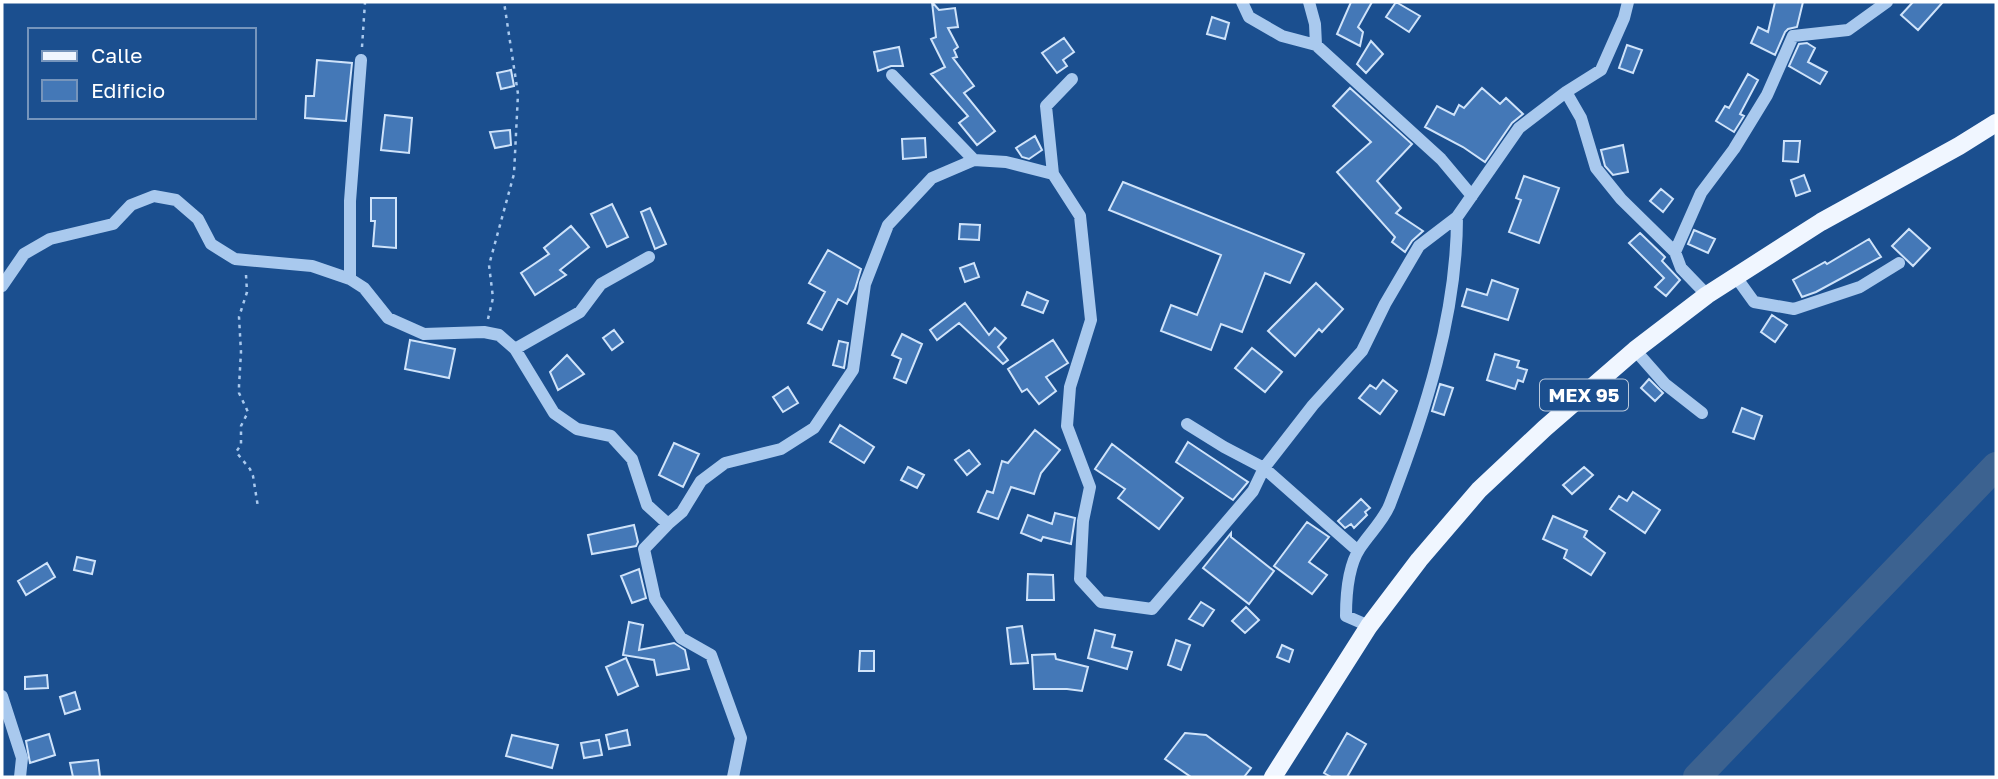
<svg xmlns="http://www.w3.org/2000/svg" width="1998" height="779" viewBox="0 0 1998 779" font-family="'Golos Text',sans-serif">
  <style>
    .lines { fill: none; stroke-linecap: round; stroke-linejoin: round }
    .river { stroke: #3c6290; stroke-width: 28 }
    .building { fill: #4478b7; stroke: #cfe3fa; stroke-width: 2 }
    .path { stroke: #a9c9ee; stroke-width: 2.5; stroke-dasharray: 3.5 5; stroke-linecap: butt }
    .minor { stroke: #a9c9ee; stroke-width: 12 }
    .major { stroke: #f0f6ff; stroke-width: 18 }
    .labels { text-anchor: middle; stroke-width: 7; stroke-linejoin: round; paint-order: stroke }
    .shield { fill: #1b4f8f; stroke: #bbcadd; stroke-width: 2 }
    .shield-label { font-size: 19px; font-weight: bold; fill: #fff }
  </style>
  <rect width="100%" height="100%" fill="#1b4f8f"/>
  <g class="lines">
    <path class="river" d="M1697 777 1996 466"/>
  </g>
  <path class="building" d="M932 2 939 10 955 8 958 27 948 28 958 47 954 50 957 57 953 58 974 86 964 93 995 131 977 145 959 123 968 116 931 74 945 67 931 39 936 37Z
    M1351 2H1372L1358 27 1363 32 1360 46 1337 34Z
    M1396 2 1420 16 1409 32 1386 17Z
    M1775 2H1803L1797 27 1788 29 1785 32 1775 55 1751 43 1758 27 1768 32Z
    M1913 2H1943L1918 30 1901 15Z
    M1212 17 1229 23 1225 39 1207 34Z
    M1064 38 1074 52 1063 60 1067 66 1057 73 1042 53Z
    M1371 41 1383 54 1366 73 1357 64Z
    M1807 43 1815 48 1808 62 1827 72 1820 84 1789 66 1799 44Z
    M1627 45 1642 50 1633 73 1619 68Z
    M899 47 903 66H891L878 71 874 52Z
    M317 60 352 63 346 121 305 118 306 96H314Z
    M511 70 514 86 501 89 497 73Z
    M1748 74 1758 80 1740 114 1744 116 1734 132 1716 121 1725 106 1729 108Z
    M1350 88 1412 144 1377 181 1401 208 1396 213 1423 231 1412 241 1405 252 1392 242 1395 237 1337 172 1371 142 1333 106Z
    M1482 88 1500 104 1506 98 1523 114 1512 123 1485 162 1463 147 1425 127 1437 106 1454 115 1459 105 1464 108Z
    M385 115 412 118 409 153 381 150Z
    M510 130 511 145 495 148 490 132Z
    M1035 136 1042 150 1029 159 1022 157 1016 148Z
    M925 138 926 157 903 159 902 139Z
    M1784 141H1800L1798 162 1783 161Z
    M1623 145 1628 172 1613 175 1605 166 1601 150Z
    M1804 175 1810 191 1796 196 1791 180Z
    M1524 176 1559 188 1539 243 1509 232 1521 200 1516 198Z
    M1123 182 1304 254 1290 283 1265 273 1242 332 1221 324 1211 350 1161 331 1171 305 1197 315 1221 255 1109 210Z
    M1661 189 1673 199 1663 212 1650 201Z
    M371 198H396V248L373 246 375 221H371Z
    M612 204 628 237 607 247 591 214Z
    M650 208 666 244 655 249 641 212Z
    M960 224 980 225 979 240 959 239Z
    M571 226 589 247 560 270 566 275 535 295 521 273 549 254 544 248Z
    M1909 229 1930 248 1913 266 1892 246Z
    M1694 230 1715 239 1708 253 1688 244Z
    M1640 233 1665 257 1662 261 1680 280 1666 296 1655 287 1664 278 1629 243Z
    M1869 239 1881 257 1816 292 1802 297 1793 280 1825 262 1827 264Z
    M828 250 861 269 855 289 847 304 838 299 822 330 808 323 825 292 809 283Z
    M974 263 979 277 965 282 960 268Z
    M1492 280 1518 289 1508 320 1462 306 1467 289 1487 295Z
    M1316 283 1343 309 1322 332 1319 329 1295 356 1268 331Z
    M1027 292 1048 301 1043 313 1022 305Z
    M965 303 989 335 995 328 1006 338 998 347 1008 360 1003 364 959 323 937 340 930 330Z
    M1772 315 1787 325 1775 342 1761 332Z
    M614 330 623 342 612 350 603 338Z
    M902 334 922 344 906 383 894 378 901 359 892 355Z
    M410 340 455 349 449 378 405 369Z
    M1053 340 1068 363 1046 377 1056 391 1039 404 1027 389 1022 392 1008 369Z
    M839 341 848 343 844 368 833 365Z
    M1252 348 1282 372 1265 392 1235 368Z
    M1495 354 1519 361 1517 367 1527 370 1523 382 1518 380 1515 389 1487 380Z
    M567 355 584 374 558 390 550 372Z
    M1649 379 1663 393 1655 401 1641 388Z
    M1383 380 1397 391 1380 414 1359 398 1370 385 1376 389Z
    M1440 384 1453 388 1444 415 1432 411Z
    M788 387 798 403 783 412 773 397Z
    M1742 408 1762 416 1754 439 1733 432Z
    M840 425 874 447 864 463 830 442Z
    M1035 430 1060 450 1041 473 1034 494 1011 487 998 519 978 512 987 491 993 493 1002 461 1008 463Z
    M1188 442 1248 482 1233 500 1176 462Z
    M674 443 699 454 683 487 659 475Z
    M1112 444 1183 498 1159 529 1118 498 1125 489 1095 469Z
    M969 450 980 464 967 475 955 460Z
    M908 467 924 475 917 488 901 480Z
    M1584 467 1593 475 1572 494 1563 485Z
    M1633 492 1660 510 1645 533 1610 509 1619 496 1627 501Z
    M1361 499 1370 508 1365 512 1367 515 1354 528 1351 524 1345 528 1338 521Z
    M1055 513 1075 518 1071 544 1043 537 1041 541 1021 533 1028 515 1052 524Z
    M1553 516 1587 531 1584 537 1605 553 1591 575 1564 558 1567 550 1543 539Z
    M1307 522 1329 537 1309 562 1327 575 1312 594 1274 566Z
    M634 525 638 542 636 546 592 554 588 535Z
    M1231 533V537L1274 571 1249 604 1203 568Z
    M77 557 95 561 92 574 74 570Z
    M47 563 55 577 26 595 18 581Z
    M639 569 646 598 632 603 621 576Z
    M1028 574 1053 575 1054 600H1027Z
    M1201 602 1214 610 1203 626 1189 619Z
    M1246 607 1259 620 1245 633 1232 621Z
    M629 622 643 625 639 650 674 643 685 650 689 669 657 675 654 660 623 655Z
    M1022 626 1028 663 1011 664 1007 628Z
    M1095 630 1115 635 1112 647 1132 652 1127 669 1088 658Z
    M1176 640 1190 645 1181 670 1168 665Z
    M1282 645 1293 650 1289 662 1277 657Z
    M860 651H874V671H859Z
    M1055 654 1056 659 1088 667 1082 691 1067 689H1034L1032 655Z
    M626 658 638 686 618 695 606 667Z
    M47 675 48 688 25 689V677Z
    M75 692 80 709 65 714 60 697Z
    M627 730 630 745 609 749 606 735Z
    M1185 733 1206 735 1251 768 1244 777H1191L1165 759Z
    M1347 733 1366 744 1347 777H1331L1324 773Z
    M49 734 55 755 30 763 26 741Z
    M512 735 558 745 552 768 506 756Z
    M599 740 602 755 584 758 581 743Z
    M98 760 100 777H73L70 763Z"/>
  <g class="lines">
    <path class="path" d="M362 47 365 2
      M246 275 247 292 239 317 241 352 239 386V393L248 412 241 426V445L236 452 250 469 253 476 258 507
      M488 319 493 298 489 265 514 174 518 94 504 2"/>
    <path class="minor" d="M1242 2 1249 17 1282 36 1316 45
      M1309 2 1315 24 1316 45 1441 159 1472 196
      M892 75 974 160
      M1566 92 1581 118 1596 168 1621 199 1675 252 1681 268 1707 295
      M1053 174 1046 106 1072 79
      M1675 252 1701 193 1734 149 1767 95 1793 36 1848 30 1887 2
      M1736 277 1754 302 1794 309 1860 287 1899 263
      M350 279V201L361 60
      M2 286 24 254 50 239 113 224 131 205 154 196 176 200 198 219 211 244 235 259 312 266 350 279 364 288 388 318 424 334 484 332 499 335 515 349 554 413 577 429 611 436 632 459 647 505 668 524 682 512 701 481 725 463 781 449 814 428 853 370 865 284 888 225 932 178 974 160 1006 162 1053 174 1080 216 1091 320 1070 387 1067 426 1090 487 1083 521 1080 579 1101 602 1152 609 1253 491 1264 468 1313 405 1362 351 1385 304 1419 246 1457 217 1519 128 1566 92 1601 70 1624 18 1628 2
      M515 349 580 312 601 284 649 257
      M1635 350 1665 384 1702 413
      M1187 424 1224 447 1264 468 1358 551
      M668 524 644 549 655 599 681 638 711 655 741 738 733 777
      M1369 626 1346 616C1346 595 1348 566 1360 548 1369 534 1384 520 1390 504 1425 413 1457 315 1457 217
      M2 696 22 758 20 777"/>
    <path class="major" d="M1273 777 1369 626 1419 560 1479 490 1545 428 1635 350 1707 295 1821 222 1959 146 1996 123"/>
  </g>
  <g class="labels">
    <rect class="shield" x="1540" y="379.5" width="88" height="31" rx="5"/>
    <g class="shield-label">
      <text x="1584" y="402">MEX 95</text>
    </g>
  </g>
  <rect width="1998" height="779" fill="none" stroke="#ffffff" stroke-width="7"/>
  <rect x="28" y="28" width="228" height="91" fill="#1b4f8f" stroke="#7695bc" stroke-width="2"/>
  <rect x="42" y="51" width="35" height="10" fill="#f0f6ff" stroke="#7695bc" stroke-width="2"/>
  <text x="91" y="63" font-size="21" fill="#ffffff">Calle</text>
  <rect x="42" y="80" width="35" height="21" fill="#4478b7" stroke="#7695bc" stroke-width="2"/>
  <text x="91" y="98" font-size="21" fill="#ffffff">Edificio</text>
</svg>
